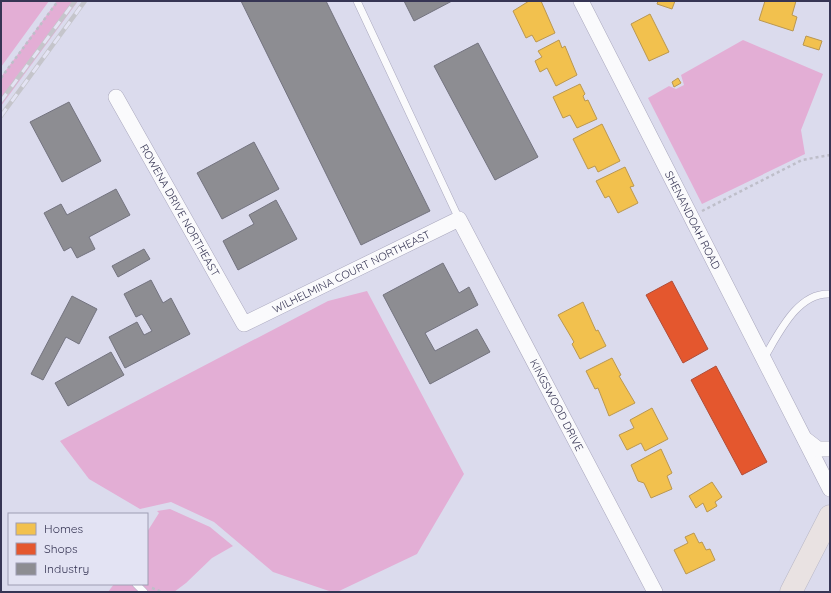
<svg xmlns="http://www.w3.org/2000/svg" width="831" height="593" viewBox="0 0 831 593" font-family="Quicksand,sans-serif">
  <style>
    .green { fill: #e3aed5 }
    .homes { fill: #f2c14e; stroke: #ba9750 }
    .shops { fill: #e4572e; stroke: #b04d39 }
    .industry { fill: #8d8d92; stroke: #73737f }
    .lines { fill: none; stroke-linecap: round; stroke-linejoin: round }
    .lane-casing { stroke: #aaa8be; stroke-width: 8 }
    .street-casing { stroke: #aaa8be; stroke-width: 16 }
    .primary-casing { stroke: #b8b7c6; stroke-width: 23 }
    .path { stroke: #bebec9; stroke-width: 2.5; stroke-dasharray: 3 3; stroke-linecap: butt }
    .lane { stroke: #fafafc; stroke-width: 7 }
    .street { stroke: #fafafc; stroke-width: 15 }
    .primary { stroke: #e9e2e2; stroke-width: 22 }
    .rail-casing { stroke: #c5c5cb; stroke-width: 4.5 }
    .rail { stroke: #e3e3f3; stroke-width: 3; stroke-dasharray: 9; stroke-linecap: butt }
    .labels { text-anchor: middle; stroke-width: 4; stroke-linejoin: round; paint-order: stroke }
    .street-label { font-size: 11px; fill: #363554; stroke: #e3e3f3 }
  </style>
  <rect width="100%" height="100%" fill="#dbdbed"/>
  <path class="green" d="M1 1H49L1 67Z
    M57 1H78L1 106V77Z
    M743 40 823 74 801 130 805 154 702 204 648 98 669 86 676 89 684 85 681 75Z
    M367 291 464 474 417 554 337 592H332L273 572 214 522 171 502 140 509 89 479 60 441 328 301Z
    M170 509 210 527 233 546 212 558 186 583 174 592H108L114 584H147V532L159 513 157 511Z"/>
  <path class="homes" d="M529 1H541L555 33 536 42 532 35 526 38 513 11Z
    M658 1H675L672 9 657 4Z
    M765 1H796L792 15 797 17 793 31 759 20Z
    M650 14 669 52 649 61 631 24Z
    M806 36 822 41 819 50 803 45Z
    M559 40 562 48 565 46 577 75 556 86 547 68 540 72 535 61 542 57 538 51Z
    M678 78 681 83 674 87 672 82Z
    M580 84 585 94 583 96 585 101 588 100 597 119 577 128 570 115 563 118 553 97Z
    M602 124 620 161 598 172 595 166 588 169 573 139Z
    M625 167 634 186 630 187 638 203 618 213 609 196 605 198 596 181Z
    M583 302 596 331 598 330 606 346 580 359 572 344 574 342 558 315Z
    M612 358 621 375 619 376 635 403 609 416 598 388 595 389 586 371Z
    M652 408 668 439 645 451 641 443 627 450 619 435 634 428 630 420Z
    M661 449 672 473 667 476 672 489 651 498 644 483 638 481 631 465Z
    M712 482 722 497 715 502 717 506 707 512 703 503 696 508 689 496Z
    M694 533 699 543 702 542 706 550 710 549 715 560 686 574 674 550 688 543 685 537Z"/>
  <path class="shops" d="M672 281 708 349 683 363 646 295Z
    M716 366 767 462 742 475 691 380Z"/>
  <path class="industry" d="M241 1H326L430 211 361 245Z
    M404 1H452L414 21Z
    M478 43 538 157 495 180 434 66Z
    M69 102 101 161 62 182 30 122Z
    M254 142 279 189 222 219 197 173Z
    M116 189 130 215 89 237 95 249 77 258 71 247 64 251 44 213 61 204 67 215Z
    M276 200 297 239 238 270 223 241 254 224 249 215Z
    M144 249 150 259 118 277 112 266Z
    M443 263 459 293 469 287 478 305 425 333 435 351 477 329 490 352 430 384 383 295Z
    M151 280 163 303 171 298 190 334 125 368 109 337 137 322 144 335 152 331 142 314 136 317 124 294Z
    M72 296 97 309 79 344 66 337 43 380 31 374Z
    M111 352 124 375 68 406 55 383Z"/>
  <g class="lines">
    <g class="lane-casing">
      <path id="lane" d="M357 1 459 219
        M764 358C778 335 797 292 830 294
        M136 584 144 592"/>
    </g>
    <g class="street-casing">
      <g id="street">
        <path id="s1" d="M581 1 830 489"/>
        <path id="s2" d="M116 97 244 324 459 219 655 592"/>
        <path d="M805 439 818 449H830"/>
      </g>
    </g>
    <g class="primary-casing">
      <path id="primary" d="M791 592 830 516"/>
    </g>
    <path class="path" d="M1 78 58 1
      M702 211 802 160 830 155
      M152 588 162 592"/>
    <use href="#lane" class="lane"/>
    <use href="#street" class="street"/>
    <use href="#primary" class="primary"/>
    <g class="rail-casing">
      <path id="rail" d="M1 101 75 1
        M1 116 85 1"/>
    </g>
    <use href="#rail" class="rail"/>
  </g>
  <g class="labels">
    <g class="street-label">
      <text dy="4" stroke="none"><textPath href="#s2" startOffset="130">ROWENA DRIVE NORTHEAST</textPath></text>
      <text dy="4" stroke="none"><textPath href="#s1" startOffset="246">SHENANDOAH ROAD</textPath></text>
      <text dy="4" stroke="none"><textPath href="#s2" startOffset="380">WILHELMINA COURT NORTHEAST</textPath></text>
      <text dy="4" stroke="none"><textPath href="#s2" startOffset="710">KINGSWOOD DRIVE</textPath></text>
    </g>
  </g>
  <rect width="831" height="593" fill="none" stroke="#363554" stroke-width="4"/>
  <rect x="8" y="513" width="140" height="72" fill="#e3e3f3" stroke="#9e9db3"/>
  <rect x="16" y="523" width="20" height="12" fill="#f2c14e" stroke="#9e9db3"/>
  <text x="44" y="533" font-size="12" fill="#363554">Homes</text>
  <rect x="16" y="543" width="20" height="12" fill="#e4572e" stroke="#9e9db3"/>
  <text x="44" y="553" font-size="12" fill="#363554">Shops</text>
  <rect x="16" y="563" width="20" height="12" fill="#8d8d92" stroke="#9e9db3"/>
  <text x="44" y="573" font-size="12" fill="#363554">Industry</text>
</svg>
